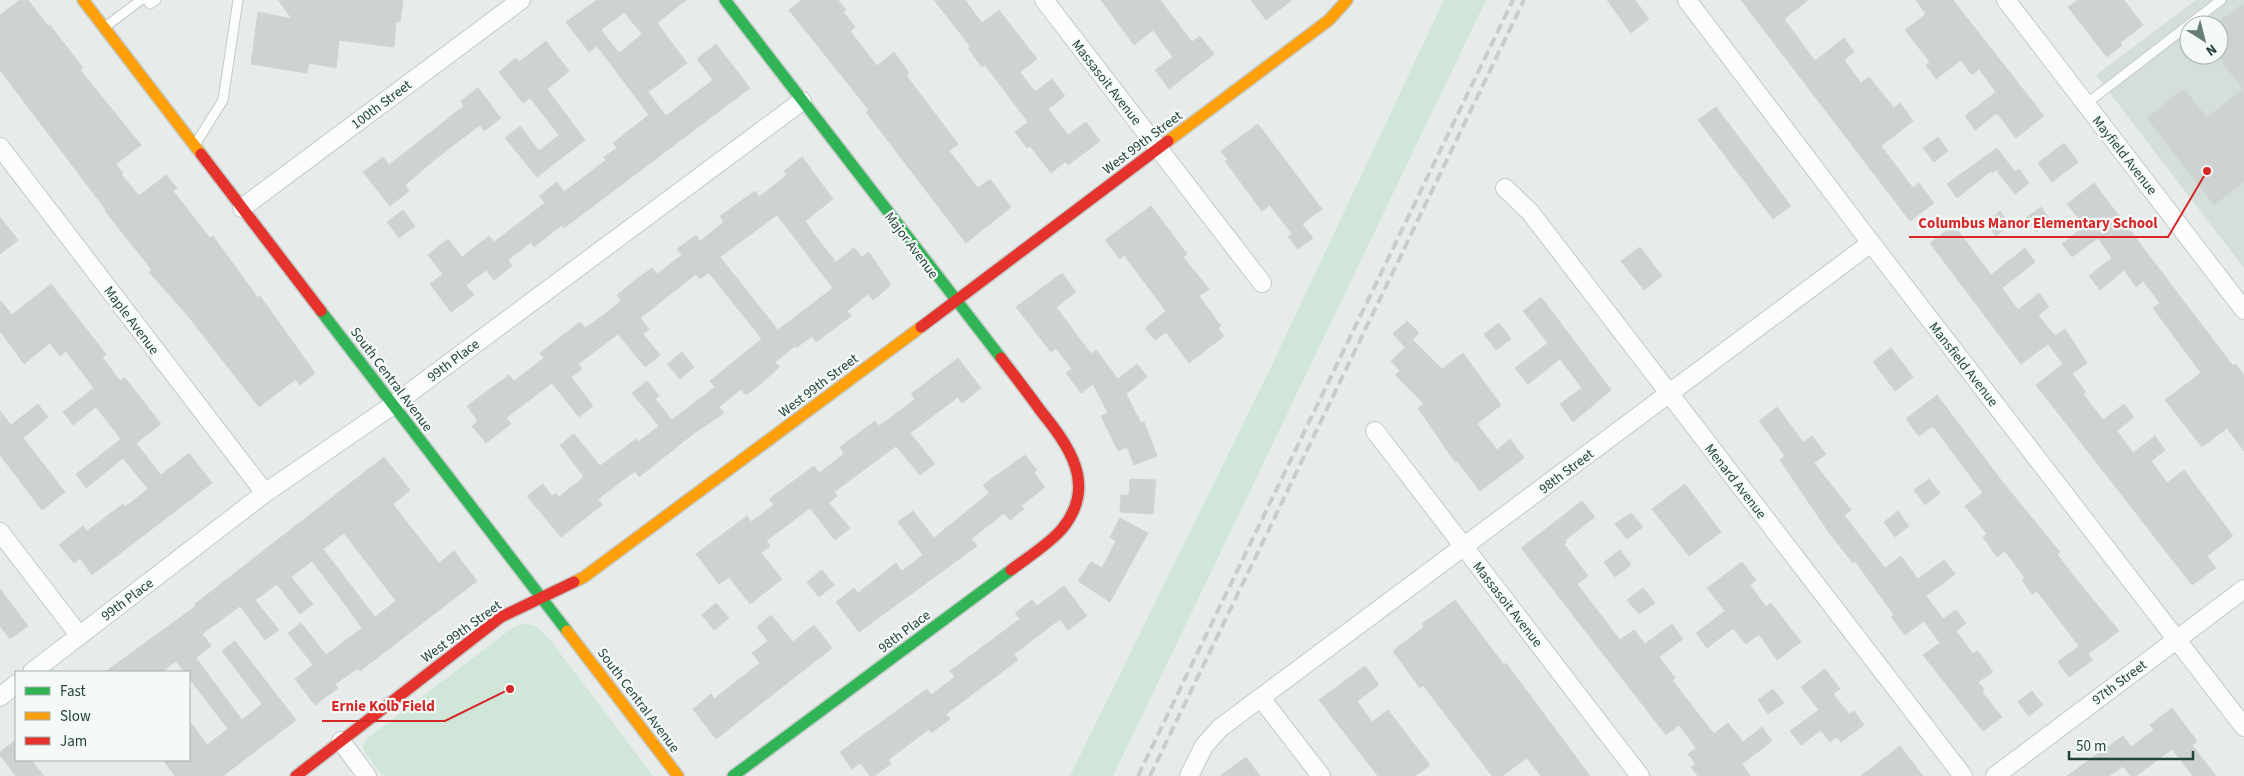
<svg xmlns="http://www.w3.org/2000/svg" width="2244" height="776" viewBox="0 0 2244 776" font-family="'Source Sans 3',sans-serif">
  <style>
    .built { fill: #d4deda; fill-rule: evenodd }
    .green { fill: #cfe6d8 }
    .building { fill: #ced3d1; stroke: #cfd5d3; fill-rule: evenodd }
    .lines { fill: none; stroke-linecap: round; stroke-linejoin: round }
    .lane-casing { stroke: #c4c9c7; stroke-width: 11 }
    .street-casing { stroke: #c4c9c7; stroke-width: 20 }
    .fast-casing { stroke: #c2cac7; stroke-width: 14 }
    .slow-casing { stroke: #c2cac7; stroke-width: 14 }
    .jam-casing { stroke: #c2cac7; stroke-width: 14 }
    .lane { stroke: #fbfcfc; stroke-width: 9 }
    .street { stroke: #fbfcfc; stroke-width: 18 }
    .fast { stroke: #30b455; stroke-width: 11 }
    .slow { stroke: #ff9f0a; stroke-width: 11 }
    .jam { stroke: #e5322d; stroke-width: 11 }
    .rail { stroke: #c8cdcb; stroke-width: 4; stroke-dasharray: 10 5; stroke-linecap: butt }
    .labels { text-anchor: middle; stroke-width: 4.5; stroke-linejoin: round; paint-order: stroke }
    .street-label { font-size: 14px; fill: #22423d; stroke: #f5faf8 }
    .leader { fill: none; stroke: #d62828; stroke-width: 2 }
    .callout-dot { fill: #d62828; stroke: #f5faf8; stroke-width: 2 }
    .callout-label { font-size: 15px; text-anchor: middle; font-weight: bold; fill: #d62828; stroke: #f5faf8; stroke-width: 4.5; stroke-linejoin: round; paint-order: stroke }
  </style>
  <rect width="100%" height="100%" fill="#e7ecea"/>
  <path class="built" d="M2196 0H2244V268L2096 75ZM2189 25H2219V55H2189Z"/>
  <path class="green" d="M1444 0H1486L1113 776H1070L1272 365Z
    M523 623 536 626 550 640 653 776H383L364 751 363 744 369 737 511 629Z"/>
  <path class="building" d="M20 0H28L48 26 50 25 83 68 80 70 141 145 116 164 123 173 121 174 139 196 166 175 177 188 173 191 210 238 213 236 258 298 260 296 315 373 300 385 296 379 259 407 188 316 149 272 152 270 105 211 106 210 0 70V15Z
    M278 0H403L400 22 396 21 394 47 339 40 336 68 309 63 307 73 251 64 258 12 292 19Z
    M597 0H686L657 23 687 63 648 92 666 116 713 80 697 59 716 44 750 88 564 228 562 225 534 247 531 242 508 260 512 266 494 280 486 270 466 285 474 295 451 312 430 284 443 274 428 255 448 239 462 257 489 236 494 242 545 203 539 196 557 182 564 192 606 160 604 157 617 148 613 143 649 115 597 46 589 52 566 22ZM624 12 642 34 619 53 601 30Z
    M802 0H838L846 10 843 12 855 27 850 31 877 66 894 52 909 73 906 75 958 144 949 151 978 188 990 179 1011 207 966 243 866 112 869 110 789 10Z
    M934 0H965L982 23 999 10 1037 59 1020 72 1035 92 1052 79 1065 96 1048 109 1068 135 1086 122 1100 141 1068 165 1066 161 1051 173 1030 146 1027 148 1015 132 1028 122 985 65 982 67 968 48 970 46Z
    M1101 0H1160L1192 42 1200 36 1214 54 1169 89 1155 70 1173 57 1153 30 1134 45Z
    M1251 0H1292L1266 20Z
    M1607 0H1635L1649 19 1631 33Z
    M1741 0H1808L1784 19 1815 61 1844 38 1854 52 1844 60 1861 83 1869 77 1894 108 1900 103 1913 121 1881 146 1913 188 1919 183 1934 203 1910 221Z
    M1916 0H1953L2044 116 2016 138 1997 113 1975 130 1965 116 1996 92 1979 69 1972 75 1961 60 1936 79 1926 65 1930 62 1905 30 1926 14Z
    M2078 0H2124L2143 25 2120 43 2122 45 2107 57 2068 7Z
    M2244 3V182L2214 205 2147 118 2184 89 2207 118 2243 89 2219 58V22Z
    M546 41 569 71 547 89 585 140 537 177 505 138 520 126 539 151 559 135 530 98 523 103 499 72 516 58 519 62Z
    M478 88 501 118 484 131 480 125 438 157 405 185 409 191 390 206 363 172 383 157 389 165 464 106 461 101Z
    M1716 107 1791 206 1773 219 1698 120Z
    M1258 124 1322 209 1302 224 1313 238 1298 249 1288 237 1292 234 1270 205 1262 211 1225 161 1228 160 1221 151Z
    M1938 137 1948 151 1934 162 1923 148Z
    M2064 143 2078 162 2052 182 2038 163Z
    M1997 148 2015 172 2019 169 2029 183 2015 194 1996 170 1992 173 1991 171 1957 198 1947 184Z
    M802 157 833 199 805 221 816 237 836 262 854 248 862 257 869 252 891 285 873 300 868 294 847 311 851 316 816 342 812 336 796 348 795 346 775 362 779 367 762 383 746 395 741 389 719 407 724 413 693 434 639 477 635 471 598 499 602 505 561 537 527 496 543 484 552 496 556 493 559 497 584 477 560 445 574 434 600 466 636 439 638 442 659 426 632 393 647 381 659 396 655 399 672 420 715 387 710 381 762 339 709 273 700 279 696 274 640 318 649 329 643 334 660 355 645 367 618 334 578 364 582 369 571 377 593 406 579 417 552 383 506 418 511 424 486 443 472 426 478 421 467 406 509 375 514 381 544 358 540 353 580 322 585 328 601 317 621 301 617 295 634 281 652 268 657 274 682 255 677 249 696 235 700 241 724 222 720 216 755 191 759 197 787 175 784 171ZM777 215 833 288 778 330 720 257Z
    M2094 183 2233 366 2236 364 2244 375V451L2227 428 2202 447 2165 400 2201 373 2153 308 2160 303 2143 281 2136 287 2124 270 2100 290 2089 276 2112 258 2098 238 2072 257 2062 244 2085 226 2067 204Z
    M1151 206 1187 254 1183 257 1209 289 1199 296 1221 326 1218 328 1224 336 1189 363 1166 332 1155 340 1145 328 1166 311 1124 255 1120 259 1105 240Z
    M2041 207 2051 221 2036 232 2026 218Z
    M403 210 415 226 399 238 387 222Z
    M2000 211 2010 225 1996 236 1985 223Z
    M0 217 18 240 0 254Z
    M1954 225 1991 275 2025 248 2035 262 2002 288 2018 310 2039 293 2049 307 2038 315 2055 336 2065 329 2087 363 2072 374 2086 392 2083 394 2103 420 2124 404 2134 417 2117 431 2133 453 2155 436 2165 450 2151 461 2167 483 2184 470 2233 536 2207 556 2216 568 2192 585 2036 385 2063 364 2048 344 2021 364 1930 243Z
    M1640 247 1662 276 1644 290 1621 261Z
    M1062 273 1076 292 1056 307 1091 354 1096 350 1118 379 1137 364 1147 377 1126 394 1141 423 1144 422 1157 456 1134 465 1127 447 1118 451 1101 416 1108 413 1093 384 1081 393 1066 373 1072 369 1056 348 1051 352 1016 307Z
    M51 284 106 354 102 357 120 381 125 378 161 424 136 443 161 475 189 453 212 483 92 575 80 558 74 563 59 545 83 526 87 531 123 504 125 507 148 489 123 458 86 488 76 474 121 439 96 407 73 425 63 412 94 388 66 351 60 356 50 343 24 364 0 331V300L12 315Z
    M1541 297 1611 390 1573 422 1560 404 1582 388 1560 359 1528 384 1515 368 1548 343 1523 311Z
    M1407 321 1419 333 1405 347 1393 334Z
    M1499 323 1511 339 1496 350 1484 334Z
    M1413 340 1442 369 1463 353 1501 405 1477 424 1497 450 1510 439 1524 458 1480 491 1457 461 1455 462 1418 408 1424 404 1395 375 1400 371 1391 361Z
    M1891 348 1913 377 1895 391 1873 362Z
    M682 352 694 367 680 379 667 364Z
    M958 358 981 388 962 403 958 397 910 433 935 464 920 475 896 446 834 492 837 496 829 503 850 528 835 540 810 508 766 541 770 546 761 553 782 579 750 604 729 577 719 584 696 554 747 516 751 522 774 505 769 499 814 466 819 473 844 454 840 447 875 421 879 426 893 416 915 399 911 394Z
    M1937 395 2001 480 2050 540 2060 552 2057 554 2075 578 2119 631 2088 654 2093 660 2069 677 2058 662 2079 646 2037 591 2032 594 2022 580 2025 578 2005 551 1997 557 1983 537 1987 534 1965 506 1983 493 1933 426 1919 436 1906 419Z
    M38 404 48 417 23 438 65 492 42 510 0 455V411L11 425Z
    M1777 407 1803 442 1812 436 1826 454 1814 463 1851 510 1844 515 1885 568 1901 556 1918 579 1944 560 1955 574 1926 596 1943 619 1956 610 1966 623 1956 631 1973 654 1978 651 1993 672 1978 682 1984 690 1982 692 2002 717 1983 731 1923 655 1940 643 1924 621 1905 635 1891 617 1894 615 1855 561 1853 563 1830 534 1780 460 1785 456 1759 421Z
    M1025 455 1037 470 1034 473 1045 487 1021 506 1024 509 1010 520 1004 513 971 539 977 546 859 632 836 602 854 588 858 593 896 563 902 571 923 555 898 522 913 511 934 538 989 493 983 485Z
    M384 457 410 490 393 504 412 529 439 563 454 551 477 581 360 671 358 668 335 684 338 688 315 705 295 679 313 665 288 633 301 623 326 655 362 628 344 603 312 561 291 577 313 604 300 614 277 584 255 600 279 630 265 640 240 606 202 634 211 646 196 658 242 720 262 704 222 651 235 641 296 720 223 776H175L163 760H189V720L207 745 228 729 189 678V672H184L176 661 162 672H105L196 606 195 604ZM344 533 396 601 375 617 323 549Z
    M1130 479 1156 480 1153 514 1120 512 1121 495H1129Z
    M1929 479 1940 493 1925 505 1914 490Z
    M1685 484 1721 532 1689 556 1652 509Z
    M1582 501 1595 517 1565 540 1567 542 1564 544 1588 576 1577 584 1620 640 1634 630 1645 644 1672 624 1683 639 1659 657 1675 678 1672 680 1714 734 1728 723 1743 742 1762 727 1772 741 1742 764 1750 776H1698L1691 767 1696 764 1688 754 1696 748 1679 725 1666 735 1521 548Z
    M1898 511 1909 526 1895 537 1884 522Z
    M1631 513 1643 527 1627 539 1615 524Z
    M1120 518 1148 533 1110 602 1078 581 1091 562 1102 568 1116 541 1110 537Z
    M1620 550 1631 565 1615 577 1604 562Z
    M1742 562 1756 580 1750 585 1766 607 1771 603 1801 642 1777 660 1759 634 1746 644 1733 628 1707 648 1696 633 1725 611 1707 588Z
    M822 570 834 585 819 597 807 582Z
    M1064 586 1087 616 1068 630 1060 619 1014 654 1018 660 946 714 950 719 931 733 929 729 888 760 891 764 874 776H870L860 763 852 769 840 752 927 689 931 695 955 677 950 671 1020 619 1015 613 1032 600 1037 606Z
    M1643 588 1655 603 1639 614 1627 600Z
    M0 589 28 626 10 639 0 626Z
    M1455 600 1504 665 1506 663 1590 776H1541L1527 758 1502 776H1492L1423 685 1420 688 1393 651 1424 627 1422 624Z
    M716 603 729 618 714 630 702 615Z
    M771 615 793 642 814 625 832 648 716 739 693 709 711 694 714 699 760 663 752 653 768 641 757 627Z
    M1365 666 1379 685 1357 701 1372 722 1388 710 1430 765 1415 776H1378L1319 700Z
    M1825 669 1840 689 1833 694 1849 714 1854 711 1864 725 1841 742 1837 737 1830 742 1821 730 1801 745 1790 731 1819 710 1801 687Z
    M1773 689 1784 703 1768 714 1758 700Z
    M2032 691 2043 705 2029 716 2018 702Z
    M2172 708 2197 741 2192 745 2216 776H2193L2172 749 2136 776H2131L2123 766 2109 776H2067L2123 736 2131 747 2154 730 2150 725Z
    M16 740V760H31L44 776H16L0 755V752Z
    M1900 746 1923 776H1861Z
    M1246 757 1260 776H1220Z"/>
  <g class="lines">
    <g class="lane-casing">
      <path id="lane" d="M147 0 150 4 156 0
        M105 27 141 0
        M2086 104 2221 0
        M196 143 223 100 238 0"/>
    </g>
    <g class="street-casing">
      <path id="street" d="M1044 0 1262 283
        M1687 0 1871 243 2244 727
        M2006 0 2244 310
        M0 147 265 493
        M1505 188 1530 212 1963 776
        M242 208 521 0
        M1375 431 1640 776
        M0 532 79 635
        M32 672 265 493 393 405 802 101
        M0 697 16 684
        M1261 698 1321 776
        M341 741 367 776
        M1189 776 1204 746 1220 728 1871 243
        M1995 776 2244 589"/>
    </g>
    <g class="fast-casing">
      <path id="fast" d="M725 0 1001 358
        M321 311 567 631
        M733 776 1011 570"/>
    </g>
    <g class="slow-casing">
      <path id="slow" d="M83 0 201 154
        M1168 141 1329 20 1347 0
        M574 582 584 577 921 327
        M567 631 678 776"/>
    </g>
    <g class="jam-casing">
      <path id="jam" d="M201 154 321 311
        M921 327 1168 141
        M1001 358C1014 375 1027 392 1040 410 1069 446 1098 485 1062 529 1048 545 1028 557 1011 570
        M296 776 501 617 574 582"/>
    </g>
    <use href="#lane" class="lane"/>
    <use href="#street" class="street"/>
    <use href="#fast" class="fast"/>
    <use href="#slow" class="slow"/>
    <use href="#jam" class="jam"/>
    <path class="rail" d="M1138 776 1513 0
      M1150 776 1524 0"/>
  </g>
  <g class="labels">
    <g class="street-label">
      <text transform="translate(1107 82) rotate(52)" y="5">Massasoit Avenue</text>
      <text transform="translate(381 104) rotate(-37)" y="5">100th Street</text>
      <text transform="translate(1142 142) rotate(-37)" y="5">West 99th Street</text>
      <text transform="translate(2125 155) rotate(52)" y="5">Mayfield Avenue</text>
      <text transform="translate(912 245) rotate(53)" y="5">Major Avenue</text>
      <text transform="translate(132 320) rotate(53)" y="5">Maple Avenue</text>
      <text transform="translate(453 360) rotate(-37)" y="5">99th Place</text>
      <text transform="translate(1964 364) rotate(52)" y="5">Mansfield Avenue</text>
      <text transform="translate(392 379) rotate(53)" y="5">South Central Avenue</text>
      <text transform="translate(818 385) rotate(-37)" y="5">West 99th Street</text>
      <text transform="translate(1566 471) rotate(-37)" y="5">98th Street</text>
      <text transform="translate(1736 481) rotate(52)" y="5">Menard Avenue</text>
      <text transform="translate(127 599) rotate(-37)" y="5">99th Place</text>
      <text transform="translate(1508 604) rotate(52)" y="5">Massasoit Avenue</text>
      <text transform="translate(461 631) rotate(-36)" y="5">West 99th Street</text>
      <text transform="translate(904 631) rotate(-37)" y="5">98th Place</text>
      <text transform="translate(2119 682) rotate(-37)" y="5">97th Street</text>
      <text transform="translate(639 700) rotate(53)" y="5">South Central Avenue</text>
    </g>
  </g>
  <path class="leader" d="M2207 171L2168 237H1909M510 689L445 721H322"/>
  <g class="callout-dot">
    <circle cx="2207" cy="171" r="5"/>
    <circle cx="510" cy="689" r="5"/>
  </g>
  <g class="callout-label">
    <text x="2038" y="228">Columbus Manor Elementary School</text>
    <text x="383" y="711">Ernie Kolb Field</text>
  </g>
  <rect x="15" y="671" width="175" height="90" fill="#f5faf8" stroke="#a1b0ad"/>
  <rect x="25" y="687" width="25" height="8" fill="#30b455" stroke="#a1b0ad"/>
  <text x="60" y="696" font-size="15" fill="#22423d">Fast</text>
  <rect x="25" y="712" width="25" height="8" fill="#ff9f0a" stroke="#a1b0ad"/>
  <text x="60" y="721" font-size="15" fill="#22423d">Slow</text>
  <rect x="25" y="737" width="25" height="8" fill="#e5322d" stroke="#a1b0ad"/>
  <text x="60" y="746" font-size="15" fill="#22423d">Jam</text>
  <g transform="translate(2204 40) rotate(144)"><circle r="24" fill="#f5faf8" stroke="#a1b0ad"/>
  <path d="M0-4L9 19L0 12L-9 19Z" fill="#677e7a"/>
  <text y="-8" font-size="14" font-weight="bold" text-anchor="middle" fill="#22423d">N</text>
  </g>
  <path d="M2069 751v8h124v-8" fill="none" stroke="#22423d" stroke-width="2.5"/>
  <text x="2076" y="751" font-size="15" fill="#22423d" stroke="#f5faf8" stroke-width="4" paint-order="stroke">50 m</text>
</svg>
